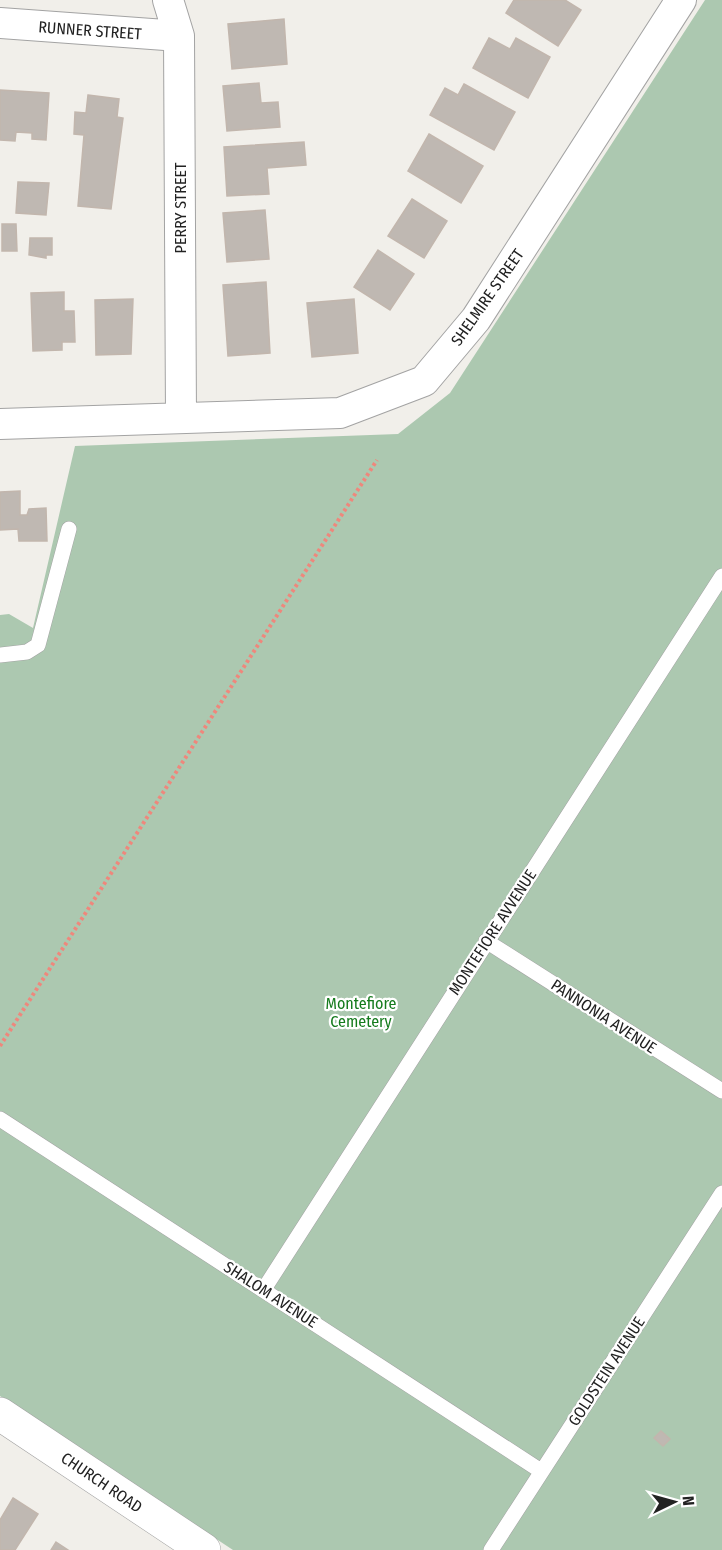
<svg xmlns="http://www.w3.org/2000/svg" width="722" height="1550" viewBox="0 0 722 1550" font-family="'Fira Sans Condensed',sans-serif">
  <style>
    .cemetery { fill: #acc8b0 }
    .building { fill: #bfb8b2; stroke: #c2b6ad; stroke-width: 1.5 }
    .lines { fill: none; stroke-linecap: round; stroke-linejoin: round }
    .service-casing { stroke: #a3a3a3; stroke-width: 16 }
    .minor-casing { stroke: #a3a3a3; stroke-width: 32 }
    .tertiary-casing { stroke: #a3a3a3; stroke-width: 34 }
    .path { stroke: #ef877c; stroke-width: 4; stroke-dasharray: 3 3; stroke-linecap: butt }
    .service { stroke: #fff; stroke-width: 15 }
    .minor { stroke: #fff; stroke-width: 30 }
    .tertiary { stroke: #fff; stroke-width: 33 }
    .labels { text-anchor: middle; stroke-width: 4.5; stroke-linejoin: round; paint-order: stroke }
    .street-label { font-size: 16px; fill: #222; stroke: #fff }
    .park-label { font-size: 16px; fill: #157b1d; stroke: #fff }
  </style>
  <rect width="100%" height="100%" fill="#f1efea"/>
  <path class="cemetery" d="M705 0H722V1550H233L0 1396V615L9 614 33 628 75 446 398 434 450 393Z"/>
  <path class="building" d="M514 0H565L581 10 558 46 506 13Z
    M284 19 287 64 232 69 228 24Z
    M489 38 510 49 516 38 550 57 528 98 473 68Z
    M259 83 261 103 278 102 280 127 227 131 223 86Z
    M464 84 515 112 494 150 430 115 445 88 458 95Z
    M0 90 49 93 46 140 32 139V133L16 132 15 141 0 140Z
    M88 95 119 99 117 117 123 118 111 209 78 206 84 135 74 134 75 112 86 113Z
    M429 134 483 166 461 203 408 171Z
    M304 142 306 165 267 168 269 194 227 196 224 147Z
    M18 182 49 183 46 215 16 213Z
    M412 199 447 221 424 258 388 236Z
    M265 210 269 259 227 262 223 213Z
    M2 224H16L17 251H2Z
    M30 238H52V255H46V258L29 255Z
    M378 250 414 274 390 310 354 287Z
    M266 282 270 353 228 356 223 285Z
    M64 292V311H74L75 342H62V350L33 351 31 293Z
    M133 299 131 354 96 355 95 300Z
    M354 299 358 353 312 357 307 303Z
    M20 491V515H27L29 509 46 508 47 541H19L18 529 0 530V492Z
    M661 1431 670 1439 663 1446 654 1438Z
    M13 1498 38 1514 15 1550H0V1520Z
    M56 1542 68 1550H51Z"/>
  <g class="lines">
    <g class="service-casing">
      <path id="service" d="M0 655 27 652 38 645 69 529
        M486 941 722 1091
        M0 1119 541 1471
        M264 1289 722 576
        M491 1550 722 1193"/>
    </g>
    <g class="minor-casing">
      <path id="minor" d="M168 0 179 36 181 417
        M0 23 179 36
        M0 424 340 413 424 381 476 319 681 0"/>
    </g>
    <g class="tertiary-casing">
      <path id="tertiary" d="M0 1414 204 1550"/>
    </g>
    <path class="path" d="M0 1046 377 460"/>
    <use href="#service" class="service"/>
    <use href="#minor" class="minor"/>
    <use href="#tertiary" class="tertiary"/>
  </g>
  <g class="labels">
    <g class="street-label">
      <text transform="translate(90 30) rotate(4)" y="6">RUNNER STREET</text>
      <text transform="translate(180 208) rotate(-90)" y="6">PERRY STREET</text>
      <text transform="translate(487 297) rotate(-55)" y="6">SHELMIRE STREET</text>
      <text transform="translate(492 932) rotate(-57)" y="6">MONTEFIORE AVVENUE</text>
      <text transform="translate(604 1016) rotate(33)" y="6">PANNONIA AVENUE</text>
      <text transform="translate(271 1294) rotate(33)" y="6">SHALOM AVENUE</text>
      <text transform="translate(606 1371) rotate(-57)" y="6">GOLDSTEIN AVENUE</text>
      <text transform="translate(102 1482) rotate(34)" y="6">CHURCH ROAD</text>
    </g>
    <g class="park-label">
      <text x="361" y="1009">Montefiore<tspan x="361" dy="18">Cemetery</tspan></text>
    </g>
  </g>
  <g transform="translate(674 1502) rotate(85)" stroke="#ffffff" stroke-width="4.5" paint-order="stroke">
  <path d="M0-4.5L10 22L0 15L-10 22Z" fill="#222222"/>
  <text y="-9" font-size="16" font-weight="bold" text-anchor="middle" fill="#222222">N</text>
  </g>
</svg>
